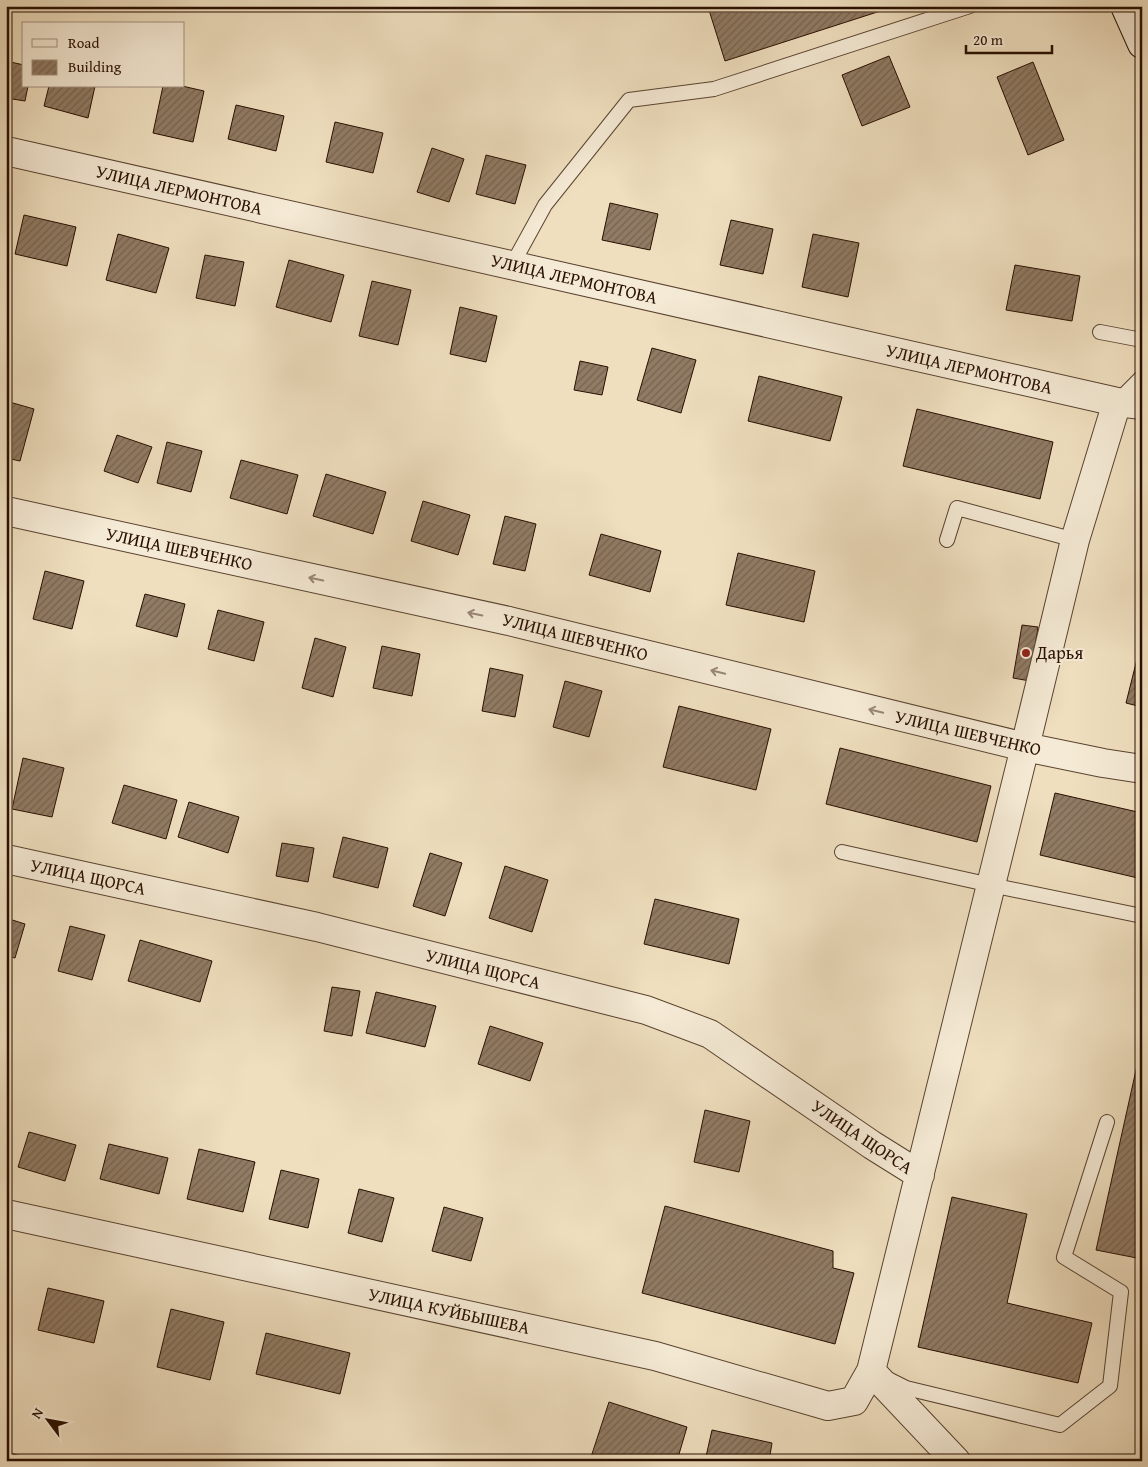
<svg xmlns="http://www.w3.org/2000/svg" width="1148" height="1467" viewBox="0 0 1148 1467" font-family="'Gentium Book Plus',serif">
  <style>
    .building { fill: url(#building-hatch); stroke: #290f01 }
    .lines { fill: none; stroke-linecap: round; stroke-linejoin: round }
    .lane-casing { stroke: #5a4330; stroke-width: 16 }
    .street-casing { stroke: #5a4330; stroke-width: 30 }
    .secondary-casing { stroke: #290f01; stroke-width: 30 }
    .lane { stroke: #f5ead5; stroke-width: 14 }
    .street { stroke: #f5ead5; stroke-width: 28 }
    .secondary { stroke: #f5ead5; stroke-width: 28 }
    .oneway { stroke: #998776 }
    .poi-dot { fill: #8f2418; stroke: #f5ead5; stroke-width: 2 }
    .labels { text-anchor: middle; stroke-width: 4; stroke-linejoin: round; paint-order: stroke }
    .street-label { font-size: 18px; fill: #290f01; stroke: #f5ead5 }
    .poi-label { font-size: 18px; fill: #290f01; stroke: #f5ead5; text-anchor: start }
  </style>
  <defs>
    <pattern id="building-hatch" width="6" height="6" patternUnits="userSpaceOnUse" patternTransform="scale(1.25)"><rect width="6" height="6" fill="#907b64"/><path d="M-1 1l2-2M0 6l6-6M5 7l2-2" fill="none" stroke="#766350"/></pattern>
  </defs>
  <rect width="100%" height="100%" fill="#efdfbf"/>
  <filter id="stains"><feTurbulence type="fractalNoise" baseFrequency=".004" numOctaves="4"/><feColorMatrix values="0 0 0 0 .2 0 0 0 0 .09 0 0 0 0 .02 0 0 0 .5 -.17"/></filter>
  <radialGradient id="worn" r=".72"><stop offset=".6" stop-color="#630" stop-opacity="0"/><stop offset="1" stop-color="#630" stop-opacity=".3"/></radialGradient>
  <path class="building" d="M710 6H896L725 61 708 7Z
    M889 56 910 107 862 126 842 75Z
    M6 61 24 65V86H28L25 101 6 98Z
    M1033 62 1064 140 1028 155 997 77Z
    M49 86H95L88 118 44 106Z
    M163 86H182L204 91 193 142 153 133Z
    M236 105 284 116 276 151 228 139Z
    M335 122 383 133 373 173 326 162Z
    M432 148 464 159 449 202 417 192Z
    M486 155 526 165 515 204 476 194Z
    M610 203 658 214 650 250 602 240Z
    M24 215 76 227 67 266 15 254Z
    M731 220 773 229 763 274 720 265Z
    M118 234 169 248 156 293 106 280Z
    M813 234 859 243 848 297 802 287Z
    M205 255 244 262 235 306 196 298Z
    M289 260 344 275 331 322 276 307Z
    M1015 265 1080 276 1072 321 1006 310Z
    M372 281 411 290 398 345 359 336Z
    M460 307 497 316 486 362 450 354Z
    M652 348 696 360 681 413 637 400Z
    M580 361 608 367 602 395 574 390Z
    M759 376 842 397 830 441 748 421Z
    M6 401 34 409 20 461 6 458Z
    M917 409 1053 442 1040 499 903 466Z
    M117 435 152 447 138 483 104 471Z
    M167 442 202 451 191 492 157 483Z
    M241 460 298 475 287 514 230 498Z
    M326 474 386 492 373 534 313 516Z
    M423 501 470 515 458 555 411 541Z
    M505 516 536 524 525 571 493 564Z
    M601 534 661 551 650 592 589 575Z
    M738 553 815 571 804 622 726 605Z
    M45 571 84 581 72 629 33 619Z
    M145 594 185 604 177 637 136 626Z
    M218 610 264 622 254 661 208 649Z
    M1022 625 1038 627 1030 681 1013 678Z
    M315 638 346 647 333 697 302 688Z
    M1142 639V707L1126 703Z
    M382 646 420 654 412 696 373 688Z
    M490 668 523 675 515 717 482 711Z
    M565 681 602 691 589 737 553 727Z
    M679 706 771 729 756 790 663 767Z
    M840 748 991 786 977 842 826 804Z
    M23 758 64 768 52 817 12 809Z
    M124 785 177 800 166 839 112 823Z
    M1055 793 1142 813V879L1040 855Z
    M189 802 239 817 228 853 178 837Z
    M343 837 388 848 378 888 333 877Z
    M282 843 314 848 308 882 276 876Z
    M430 853 462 863 445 916 413 906Z
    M505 866 548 880 532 932 489 918Z
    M655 899 739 919 729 964 644 944Z
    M6 918 25 924 15 958 6 956Z
    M70 926 105 935 92 980 58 971Z
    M140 940 212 961 200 1002 128 981Z
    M332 987 360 991 352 1036 324 1031Z
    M376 992 436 1006 425 1047 366 1033Z
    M490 1026 543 1043 530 1081 478 1064Z
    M1138 1061 1142 1062V1259L1096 1250Z
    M705 1110 750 1121 739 1172 694 1162Z
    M29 1132 76 1145 65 1181 18 1167Z
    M109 1144 168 1158 159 1194 100 1179Z
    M199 1149 255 1162 243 1212 187 1199Z
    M281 1170 319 1179 308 1228 269 1219Z
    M359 1189 394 1198 382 1242 348 1233Z
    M952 1197 1027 1214 1007 1303 1092 1323 1078 1383 918 1347Z
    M665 1206 833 1251V1268L854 1273 835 1344 642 1293Z
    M444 1207 483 1218 471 1261 432 1251Z
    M48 1288 104 1301 94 1343 38 1330Z
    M171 1309 224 1322 210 1380 157 1367Z
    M266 1333 350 1353 340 1394 256 1374Z
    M609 1402 687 1427 677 1461H604L591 1457Z
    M712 1430 772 1443 769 1461H705Z
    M6 1452 37 1460V1461H6Z"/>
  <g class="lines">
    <g class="lane-casing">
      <path id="lane" d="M512 265 545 205 629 100 714 89 970 6
        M1100 332 1142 340
        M1117 402 1142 377
        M947 540 957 508 1075 540
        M842 852 991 885 1142 916
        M890 1380 906 1388 1060 1425 1110 1386 1121 1292 1064 1257 1107 1122"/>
    </g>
    <g class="street-casing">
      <path id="street" d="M6 151 1117 402 1142 405
        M6 511 509 621 1025 747 1103 763 1142 769
        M6 859 317 927 646 1010 710 1034 872 1145 920 1175
        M6 1214 655 1356 828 1406 854 1401 871 1371 1025 747 1075 540 1117 402
        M871 1371 956 1461"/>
    </g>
    <g class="secondary-casing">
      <path id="secondary" d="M1125 6 1142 44"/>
    </g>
    <use href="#lane" class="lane"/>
    <use href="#street" class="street"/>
    <use href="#secondary" class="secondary"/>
  </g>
  <defs><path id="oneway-shaft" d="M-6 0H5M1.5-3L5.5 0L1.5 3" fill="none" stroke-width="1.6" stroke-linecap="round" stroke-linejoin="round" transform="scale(1.25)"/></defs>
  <g class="oneway">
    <use href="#oneway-shaft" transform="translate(316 579) rotate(-168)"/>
    <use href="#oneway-shaft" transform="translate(475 614) rotate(-168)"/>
    <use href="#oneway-shaft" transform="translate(718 672) rotate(-166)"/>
    <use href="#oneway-shaft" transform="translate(876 711) rotate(-166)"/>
  </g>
  <circle class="poi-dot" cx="1026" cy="653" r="5"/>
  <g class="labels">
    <g class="street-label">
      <text transform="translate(179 190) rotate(13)" y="6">УЛИЦА ЛЕРМОНТОВА</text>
      <text transform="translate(574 279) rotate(13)" y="6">УЛИЦА ЛЕРМОНТОВА</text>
      <text transform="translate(969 369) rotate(13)" y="6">УЛИЦА ЛЕРМОНТОВА</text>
      <text transform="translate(179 549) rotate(12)" y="6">УЛИЦА ШЕВЧЕНКО</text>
      <text transform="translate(575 637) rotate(14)" y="6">УЛИЦА ШЕВЧЕНКО</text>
      <text transform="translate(968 733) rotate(13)" y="6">УЛИЦА ШЕВЧЕНКО</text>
      <text transform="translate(88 877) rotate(12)" y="6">УЛИЦА ЩОРСА</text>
      <text transform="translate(483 969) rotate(14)" y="6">УЛИЦА ЩОРСА</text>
      <text transform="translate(862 1137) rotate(34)" y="6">УЛИЦА ЩОРСА</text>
      <text transform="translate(449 1311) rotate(12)" y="6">УЛИЦА КУЙБЫШЕВА</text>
    </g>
    <g class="poi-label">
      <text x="1036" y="659">Дарья</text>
    </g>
  </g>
  <rect width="1148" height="1467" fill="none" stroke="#efdfbf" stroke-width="25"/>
  <rect x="8" y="8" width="1133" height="1452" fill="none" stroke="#290f01" stroke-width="2.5"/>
  <rect x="12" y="12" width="1123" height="1442" fill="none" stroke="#290f01"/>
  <rect x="22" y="22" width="162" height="65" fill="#f5ead5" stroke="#a39280"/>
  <rect x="32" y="39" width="25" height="8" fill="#f5ead5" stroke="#a39280"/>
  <text x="68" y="48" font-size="15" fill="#290f01">Road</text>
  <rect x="32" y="60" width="25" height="15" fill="url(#building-hatch)" stroke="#a39280"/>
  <text x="68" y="72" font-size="15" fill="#290f01">Building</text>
  <g transform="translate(48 1420) rotate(302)" stroke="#f5ead5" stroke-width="4" paint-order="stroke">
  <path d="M0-4L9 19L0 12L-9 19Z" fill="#290f01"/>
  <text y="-8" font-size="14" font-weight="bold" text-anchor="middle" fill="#290f01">N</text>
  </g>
  <path d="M966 45v8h86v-8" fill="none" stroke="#290f01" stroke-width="2.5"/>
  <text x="973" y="45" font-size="15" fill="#290f01" stroke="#f5ead5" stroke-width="4" paint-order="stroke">20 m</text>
  <rect width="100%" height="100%" filter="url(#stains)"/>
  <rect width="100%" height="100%" fill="url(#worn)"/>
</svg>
